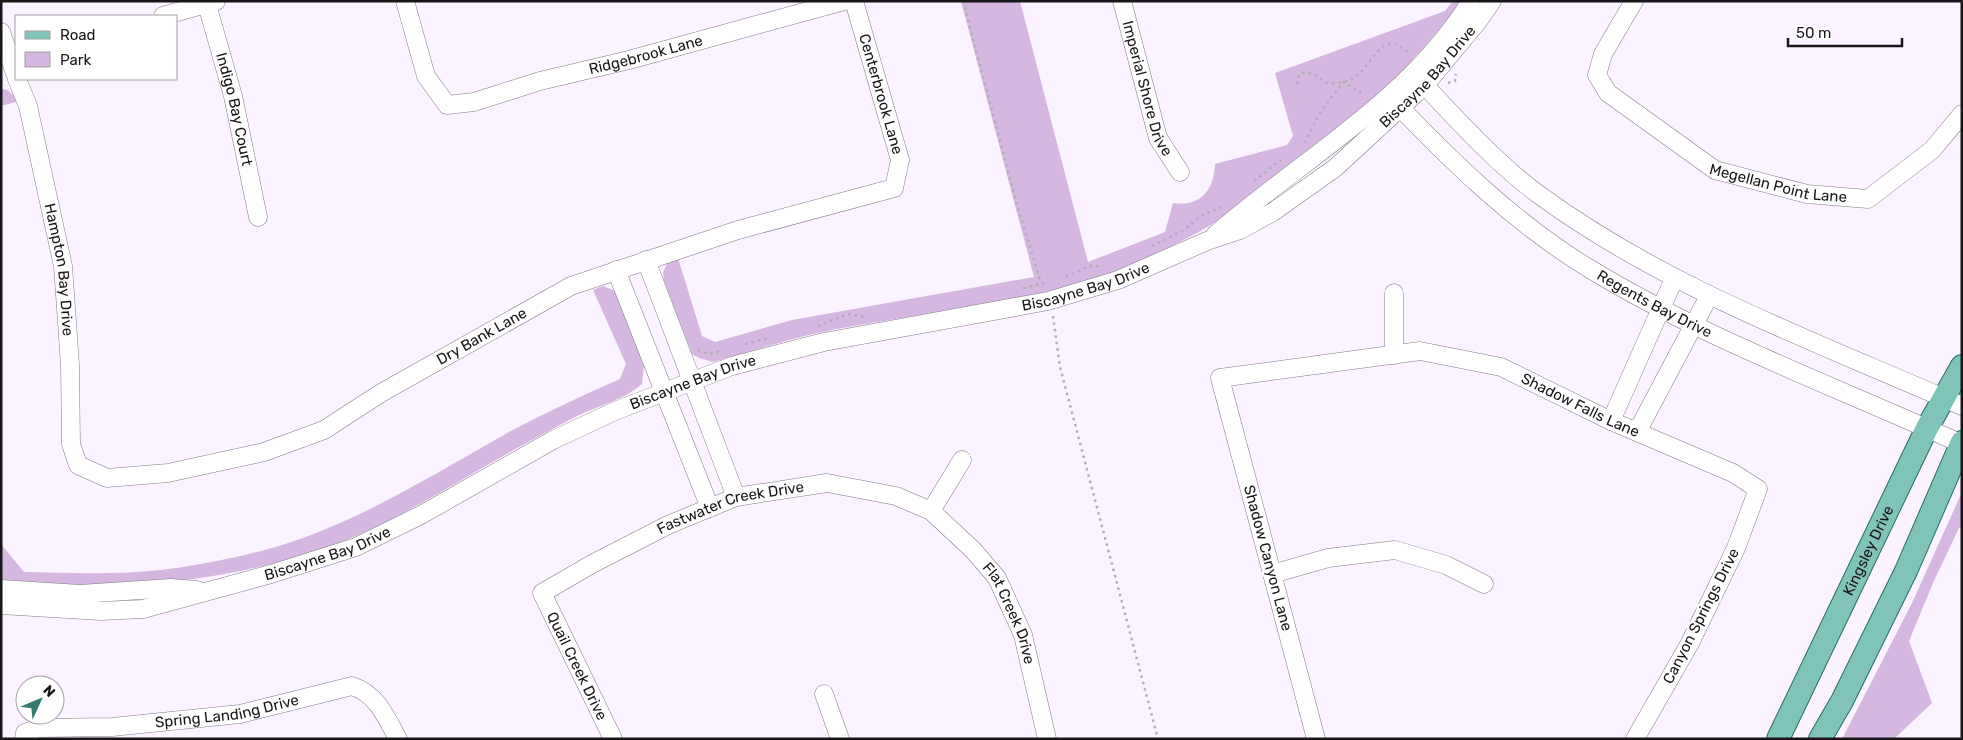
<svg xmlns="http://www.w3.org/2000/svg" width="1963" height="740" viewBox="0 0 1963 740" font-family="Rubik,sans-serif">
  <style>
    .green { fill: #d5b7e1 }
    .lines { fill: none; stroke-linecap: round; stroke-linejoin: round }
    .minor-casing { stroke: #827a85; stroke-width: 19 }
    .major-casing { stroke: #256c63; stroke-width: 24 }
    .path { stroke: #b4adb7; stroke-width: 2.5; stroke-dasharray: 2.5 4; stroke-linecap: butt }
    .minor { stroke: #fff; stroke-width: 18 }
    .major { stroke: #80c3b9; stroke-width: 22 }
    .labels { text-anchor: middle; stroke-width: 5; stroke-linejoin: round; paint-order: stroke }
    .street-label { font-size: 15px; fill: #181519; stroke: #fff }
  </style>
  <rect width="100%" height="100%" fill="#fbf3ff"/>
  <path class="green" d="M961 1H1020L1088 262 1165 232 1173 203C1201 207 1214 190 1215 164L1287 145 1293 136 1275 73 1445 11 1453 1H1462C1359 134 1205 258 1038 294 964 311 887 318 813 334 779 342 746 353 713 362L699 358 692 354 664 282 663 273 667 263 678 258 702 336 715 342 792 320 1034 277Z
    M4 89 9 91 19 101 1 106V90Z
    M603 286 615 291 644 365 642 384C625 399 601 405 581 414 561 424 541 435 521 446 462 478 406 516 344 541 259 574 157 589 65 586 44 586 22 582 1 580V544L24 572C51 572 79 574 107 573 154 573 203 565 249 554 344 532 427 478 511 431 547 412 583 395 620 379L626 364 593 290Z
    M1962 492V527L1959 528 1933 583 1909 641 1932 703 1894 739H1842L1912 603Z"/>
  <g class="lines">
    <g class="minor-casing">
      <g id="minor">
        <path id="s1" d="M206 1 233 96 258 217"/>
        <path id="s2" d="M405 1 426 76 447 105 474 102 540 81 629 60 844 1"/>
        <path id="s3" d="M1122 1 1158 138 1180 172"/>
        <path id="s4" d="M1634 1 1603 54 1597 75 1608 93 1715 170 1807 194 1868 199 1932 150 1962 114"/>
        <path d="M163 16 216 1"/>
        <path d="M1 32 16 76"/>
        <path d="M1413 73C1452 114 1492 160 1538 194 1666 288 1817 342 1962 406"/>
        <path id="s5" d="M17 79 28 106 63 266 70 365 71 444 78 465 107 478 168 473 264 452 324 430 381 393 571 286 738 230 894 188 900 160 854 1"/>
        <path id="s6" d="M1390 97C1450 160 1514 223 1590 269 1707 340 1837 387 1962 444"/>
        <path d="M1215 235C1302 159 1408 102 1471 1"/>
        <path d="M646 260 736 497"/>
        <path d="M616 270 710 508"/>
        <path d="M1394 293V355"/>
        <path d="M1611 421 1674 279"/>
        <path d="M1637 432 1709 296"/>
        <path d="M931 511 962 460"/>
        <path d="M1272 574 1328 558 1395 550 1446 565 1484 584"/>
        <path d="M1 589 80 594 171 588 197 590"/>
        <path id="s7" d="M1 605 101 611 143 609 271 574 356 547 421 515 553 440 615 411 732 366 824 342 1048 301 1118 280 1207 241 1240 230 1273 212 1335 168 1425 85 1479 20 1492 1"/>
        <path d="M824 694 840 739"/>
        <path id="s8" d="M24 739 25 733 39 728 112 727 240 714 352 686C377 694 386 717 398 739"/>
        <path id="s9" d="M613 739 542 593 592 564 668 525 736 497 827 483 896 496 931 511 973 550 997 578 1023 635 1047 739"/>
        <path id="s10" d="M1316 739 1220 378 1420 351 1501 367 1611 421 1733 473 1758 489 1736 548 1690 643 1635 739"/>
      </g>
    </g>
    <g class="major-casing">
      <g id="major">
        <path id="s11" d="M1778 739 1927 428 1962 366"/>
        <path d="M1820 739 1842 701 1906 571 1962 442"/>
      </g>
    </g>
    <path class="path" d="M963 1 1017 205 1041 283
      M1448 83 1455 81 1456 74
      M1297 84 1299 75 1306 72 1317 76 1327 83C1335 83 1343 83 1350 80 1376 68 1378 24 1410 54
      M1305 143 1319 114 1343 82 1365 95
      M1254 181 1281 160
      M1152 246 1184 230 1199 217 1223 206
      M1066 277 1089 266H1103
      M1023 288 1049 282
      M1053 316 1060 367 1158 739
      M818 326 848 314 865 317
      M745 344 769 338
      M698 350 709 354 721 351"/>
    <use href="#minor" class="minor"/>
    <use href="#major" class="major"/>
  </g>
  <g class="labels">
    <g class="street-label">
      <text dy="5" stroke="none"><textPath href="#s2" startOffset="319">Ridgebrook Lane</textPath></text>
      <text dy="5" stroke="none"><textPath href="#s7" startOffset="1554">Biscayne Bay Drive</textPath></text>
      <text dy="5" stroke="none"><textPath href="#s3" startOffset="91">Imperial Shore Drive</textPath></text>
      <text transform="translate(881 94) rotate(74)" y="5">Centerbrook Lane</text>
      <text dy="5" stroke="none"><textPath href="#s1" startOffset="112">Indigo Bay Court</textPath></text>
      <text dy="5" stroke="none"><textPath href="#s4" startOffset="301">Megellan Point Lane</textPath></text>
      <text dy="5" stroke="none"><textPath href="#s5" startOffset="196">Hampton Bay Drive</textPath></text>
      <text dy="5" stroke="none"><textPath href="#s7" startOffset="1145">Biscayne Bay Drive</textPath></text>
      <text dy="5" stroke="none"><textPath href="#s6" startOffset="338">Regents Bay Drive</textPath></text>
      <text dy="5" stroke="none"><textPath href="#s5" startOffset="832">Dry Bank Lane</textPath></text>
      <text dy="5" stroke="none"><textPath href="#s7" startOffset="740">Biscayne Bay Drive</textPath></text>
      <text dy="5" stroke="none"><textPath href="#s10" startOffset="746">Shadow Falls Lane</textPath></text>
      <text dy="5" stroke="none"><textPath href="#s9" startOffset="371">Fastwater Creek Drive</textPath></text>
      <text dy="5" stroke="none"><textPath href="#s11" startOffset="209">Kingsley Drive</textPath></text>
      <text dy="5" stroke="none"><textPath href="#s7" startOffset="335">Biscayne Bay Drive</textPath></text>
      <text transform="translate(1268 558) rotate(75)" y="5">Shadow Canyon Lane</text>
      <text dy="5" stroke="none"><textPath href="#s9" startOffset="711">Flat Creek Drive</textPath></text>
      <text transform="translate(1701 616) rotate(-63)" y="5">Canyon Springs Drive</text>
      <text transform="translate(577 666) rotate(64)" y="5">Quail Creek Drive</text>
      <text dy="5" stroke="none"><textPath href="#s8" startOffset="210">Spring Landing Drive</textPath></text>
    </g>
  </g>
  <rect width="1963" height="740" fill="none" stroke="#181519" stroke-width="5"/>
  <rect x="15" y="15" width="162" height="65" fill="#ffffff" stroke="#a3a1a3"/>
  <rect x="25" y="31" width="25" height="8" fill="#80c3b9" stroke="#a3a1a3"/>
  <text x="60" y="40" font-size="15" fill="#181519">Road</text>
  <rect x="25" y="52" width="25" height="15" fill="#d5b7e1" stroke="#a3a1a3"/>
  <text x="60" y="65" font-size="15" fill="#181519">Park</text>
  <g transform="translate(40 700) rotate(46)"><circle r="24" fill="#ffffff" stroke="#a3a1a3"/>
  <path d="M0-4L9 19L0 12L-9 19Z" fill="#347a6f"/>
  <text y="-8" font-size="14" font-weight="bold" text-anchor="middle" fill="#181519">N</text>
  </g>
  <path d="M1788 38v8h114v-8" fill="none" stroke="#181519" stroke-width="2.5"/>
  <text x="1796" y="38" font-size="15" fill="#181519" stroke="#ffffff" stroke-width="4" paint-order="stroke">50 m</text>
</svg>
